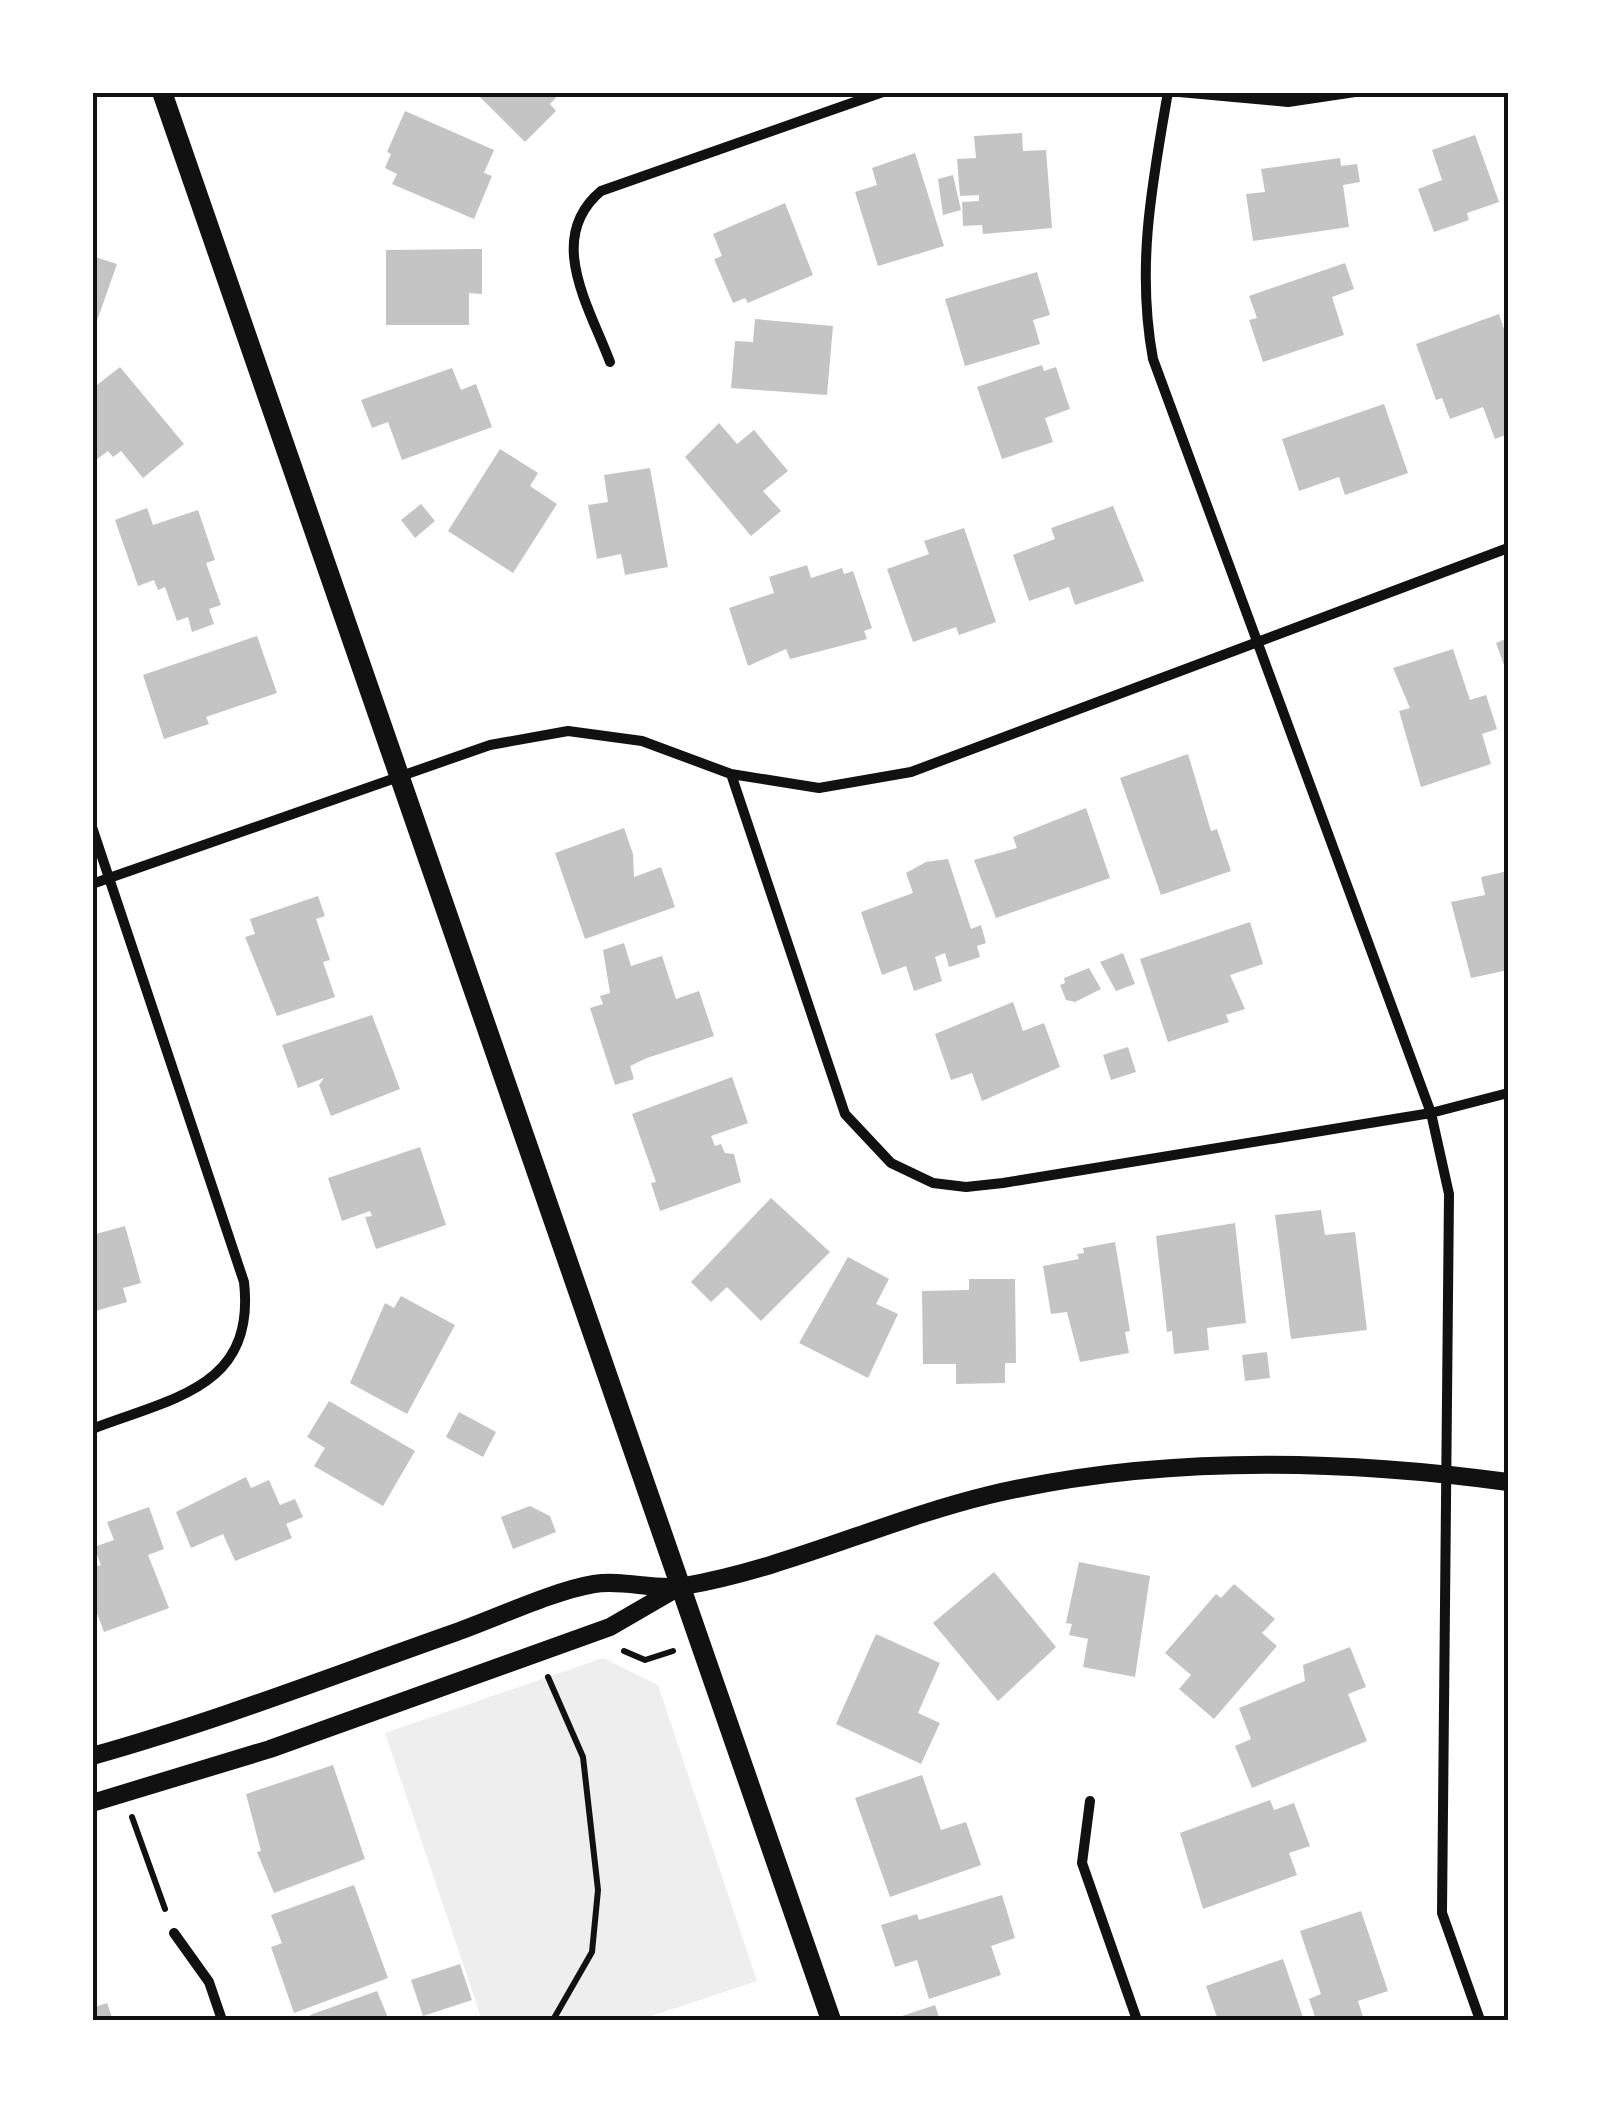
<svg xmlns="http://www.w3.org/2000/svg" width="1601" height="2113" viewBox="0 0 1601 2113" font-family="'Fira Sans Condensed',sans-serif">
  <style>
    .green { fill: #eee }
    .building { fill: #c4c4c4 }
    .lines { fill: none; stroke-linecap: round; stroke-linejoin: round }
    .path { stroke: #111; stroke-width: 6 }
    .minor { stroke: #111; stroke-width: 10 }
    .tertiary { stroke: #111; stroke-width: 18 }
    .secondary { stroke: #111; stroke-width: 20 }
    .neatline { fill: none; stroke: #111; stroke-width: 4 }
  </style>
  <rect width="100%" height="100%" fill="#fff"/>
  <path class="green" d="M603 1658 658 1685 757 1981 639 2020H482L385 1733Z"/>
  <path class="building" d="M475 92H561L550 104 556 111 525 142Z
    M405 111 494 150 484 173 492 176 474 219 392 184 397 174 385 168 391 154 387 152Z
    M1022 133 1023 151 1046 150 1052 228 983 234 982 225 963 226 962 202 979 201V195L960 196 957 159 976 158 974 136Z
    M1475 135 1499 202 1467 213 1469 220 1434 232 1418 189 1442 180 1432 150Z
    M915 153 944 246 878 266 855 192 877 185 872 168Z
    M1340 158 1341 166 1357 164 1360 182 1343 185 1349 227 1253 241 1246 194 1265 192 1261 169Z
    M953 175 961 210 943 215 938 179Z
    M785 203 813 275 748 303 745 298 733 303 714 259 722 256 713 234Z
    M482 249V294L469 293V325H386V250Z
    M92 256 117 264 93 332H92Z
    M1345 263 1354 289 1332 297 1344 335 1263 362 1249 320 1257 318 1249 296Z
    M1037 272 1050 315 1033 320 1040 344 965 366 945 299Z
    M1499 314 1508 341V434L1495 439 1483 407 1450 419 1442 398 1436 400 1416 344Z
    M755 319 833 326 827 395 731 388 735 341 753 342Z
    M1042 365 1044 371 1056 367 1070 409 1045 418 1053 442 1002 459 977 387Z
    M120 367 184 444 143 478 121 451 113 457 108 451 92 463V389Z
    M452 368 461 390 476 384 492 427 402 460 388 422 372 428 361 400Z
    M1384 404 1408 473 1345 495 1339 477 1299 491 1282 439Z
    M719 423 737 444 754 430 788 471 763 491 781 511 751 536 685 457Z
    M500 449 538 473 530 486 557 504 513 573 448 531Z
    M650 468 668 567 625 575 621 554 597 559 588 505 608 502 604 475Z
    M421 504 435 521 415 538 401 520Z
    M1113 506 1144 581 1075 605 1069 587 1029 601 1013 555 1055 539 1051 528Z
    M147 508 153 525 198 510 215 560 206 563 221 605 209 609 214 624 192 632 188 617 177 621 165 587 158 590 154 580 138 586 115 520Z
    M964 528 996 622 959 635 956 627 913 642 887 569 929 554 924 541Z
    M807 565 811 578 842 568 844 574 853 571 872 628 864 631 867 639 790 659 786 649 748 666 729 608 774 593 769 577Z
    M257 636 277 693 206 717 209 724 164 739 143 675Z
    M1508 638V676L1496 643Z
    M1453 649 1470 700 1486 695 1497 729 1482 734 1491 764 1421 787 1399 711 1410 708 1393 668Z
    M1188 754 1211 831 1217 829 1231 871 1161 895 1120 778Z
    M1086 808 1110 878 996 918 974 860 1017 848 1013 837Z
    M624 828 633 854 634 877 661 867 675 907 585 939 555 853Z
    M948 859 971 929 981 925 986 943 977 946 980 957 949 967 945 953 935 957 942 981 914 991 906 966 882 975 861 912 913 893 906 873 926 862Z
    M1508 871V970L1471 978 1451 902 1485 895 1481 877Z
    M318 896 325 916 316 919 330 960 323 962 335 997 277 1016 245 937 255 934 250 919Z
    M1250 922 1263 964 1230 975 1245 1009 1226 1015 1229 1022 1168 1042 1140 959Z
    M624 943 631 966 662 956 676 999 699 991 714 1036 647 1058 630 1066 634 1079 615 1085 590 1008 603 1004 600 996 610 993 603 950Z
    M1123 953 1135 984 1116 991 1100 962Z
    M1089 968 1101 989 1075 1002 1066 1000 1060 985 1065 983 1064 978Z
    M1013 1002 1023 1031 1044 1023 1060 1067 982 1101 972 1073 951 1080 935 1034Z
    M372 1015 400 1089 331 1116 319 1085 324 1078 298 1088 282 1045Z
    M1128 1047 1136 1072 1111 1080 1103 1055Z
    M732 1077 748 1123 711 1136 715 1146 721 1144 725 1153 734 1154 741 1182 660 1211 651 1183 656 1182 632 1114Z
    M420 1147 446 1225 376 1249 365 1217 372 1216 370 1211 342 1221 328 1178Z
    M771 1198 830 1252 761 1321 727 1287 711 1302 691 1282Z
    M1321 1210 1325 1235 1355 1232 1367 1330 1291 1339 1275 1215Z
    M1235 1223 1246 1323 1207 1328 1209 1350 1174 1354 1172 1331 1167 1332 1156 1236Z
    M125 1226 141 1283 123 1288 127 1302 92 1312V1235Z
    M1115 1242 1130 1331 1125 1332 1129 1353 1080 1362 1067 1312 1051 1314 1043 1266 1079 1259 1077 1254 1084 1253 1083 1248Z
    M848 1257 889 1279 876 1304 898 1314 868 1378 799 1343Z
    M969 1279H1015L1016 1363H1005V1383L956 1384V1364H923L922 1291 969 1290Z
    M401 1296 455 1325 407 1414 350 1383 385 1303 394 1308Z
    M1267 1352 1270 1378 1245 1381 1242 1355Z
    M329 1401 415 1451 383 1506 314 1466 325 1448 307 1437Z
    M459 1412 496 1432 483 1457 446 1437Z
    M246 1477 251 1488 269 1480 280 1505 295 1499 303 1517 286 1524 292 1538 235 1561 223 1534 191 1548 176 1512Z
    M530 1506 550 1516 556 1532 513 1549 501 1517Z
    M149 1507 164 1549 148 1555 169 1608 104 1632 92 1600V1568L101 1565 94 1547 114 1540 107 1522Z
    M1079 1562 1150 1576 1135 1677 1083 1667 1088 1639 1069 1635 1072 1624 1066 1623Z
    M994 1572 1056 1647 998 1701 933 1623Z
    M1234 1584 1275 1619 1262 1633 1277 1646 1214 1719 1179 1689 1191 1675 1165 1653 1216 1594 1221 1598Z
    M876 1634 940 1663 918 1713 940 1723 921 1764 836 1724Z
    M1350 1647 1366 1687 1348 1694 1367 1741 1252 1788 1235 1746 1251 1739 1239 1708 1305 1681 1303 1665Z
    M333 1765 365 1859 274 1893 257 1852 261 1851 246 1794Z
    M922 1775 941 1830 966 1822 981 1865 890 1897 855 1798Z
    M1270 1800 1274 1810 1294 1803 1310 1846 1289 1853 1297 1875 1203 1909 1180 1833Z
    M354 1885 388 1978 294 2013 271 1947 282 1943 271 1915Z
    M1002 1895 1015 1938 991 1946 1001 1975 929 1999 917 1960 895 1967 881 1925 917 1914 919 1920Z
    M1361 1911 1388 1991 1358 2001 1364 2020H1316L1309 1999 1321 1994 1300 1931Z
    M1283 1959 1304 2020H1218L1206 1986Z
    M460 1964 472 2000 423 2016 411 1980Z
    M377 1991 389 2020H312L310 2015Z
    M107 2003 113 2020H92V2008Z
    M935 2005 940 2020H903L902 2016Z"/>
  <g class="lines">
    <path class="path" d="M624 1651 645 1660 673 1651
      M548 1677 583 1757 598 1890 592 1952 553 2020
      M132 1817 165 1909"/>
    <path class="minor" d="M1168 92C1152 184 1136 267 1153 359L1431 1113 1449 1194 1442 1913 1480 2020
      M1179 92 1288 102 1355 92
      M610 362C589 306 545 238 601 191L883 92
      M731 774 845 1114 891 1163 933 1183 966 1187 1003 1183 1431 1113 1508 1093
      M92 827 244 1282C256 1388 172 1398 92 1429
      M92 884 490 745 568 731 642 741 731 774 819 788 911 772 1508 548
      M1090 1801 1082 1863 1137 2020
      M174 1933 209 1982 222 2020"/>
    <path class="tertiary" d="M92 1756C214 1722 332 1676 451 1634 492 1620 552 1591 594 1584 623 1579 655 1591 684 1586 788 1568 886 1520 989 1495 1157 1455 1339 1459 1508 1482
      M92 1803 270 1749 610 1627 679 1587"/>
    <path class="secondary" d="M162 92 831 2020"/>
  </g>
  <rect width="1601" height="2113" fill="none" stroke="#ffffff" stroke-width="190"/>
  <rect x="95" y="95" width="1411" height="1923" class="neatline"/>
</svg>
